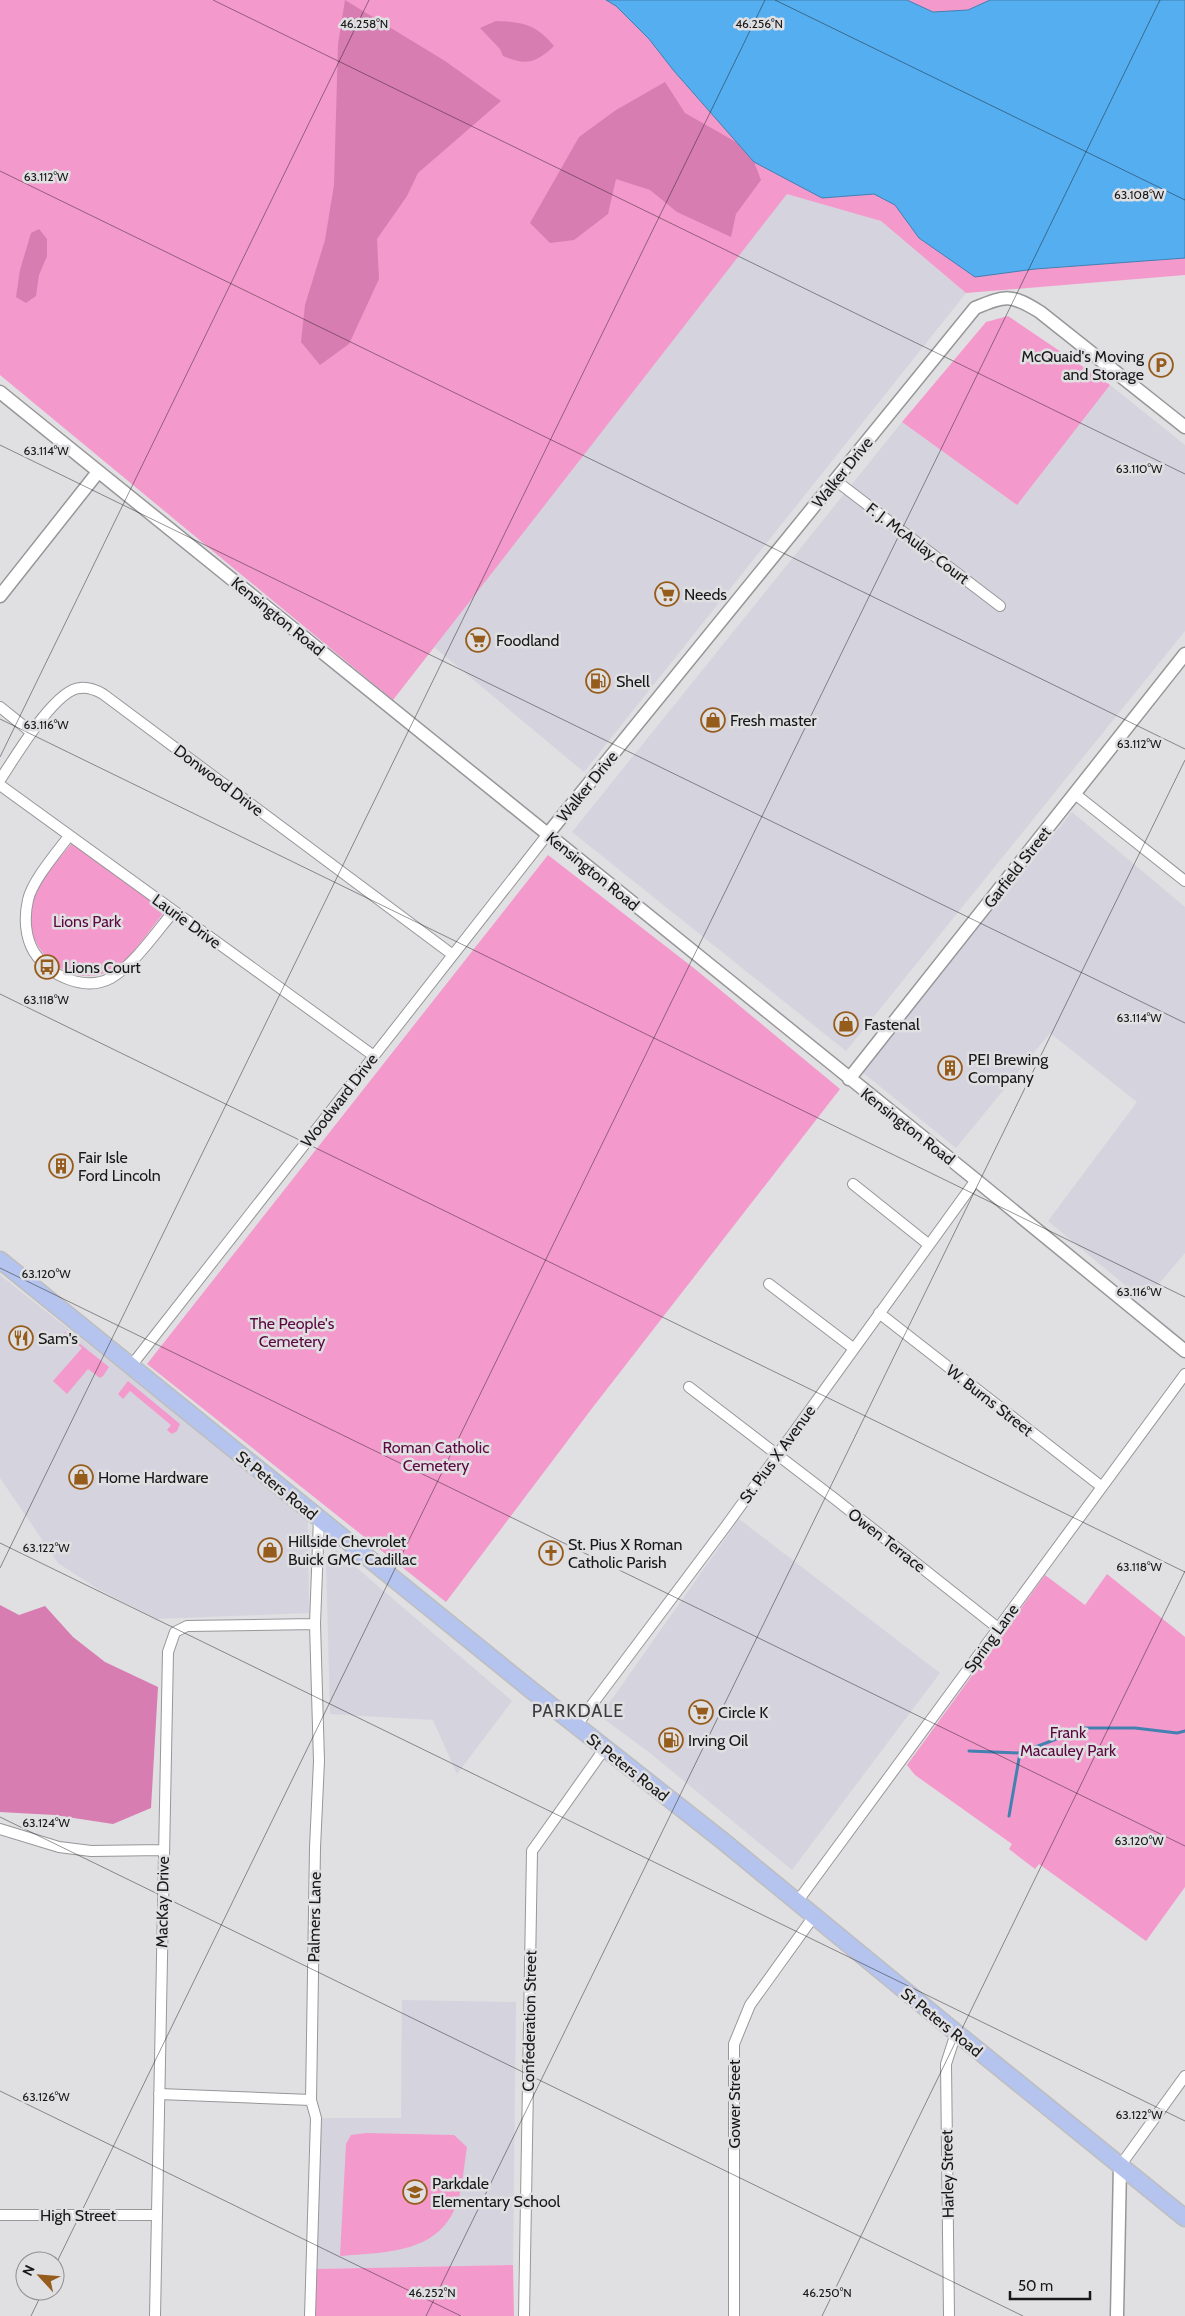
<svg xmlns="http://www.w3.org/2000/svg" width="1185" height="2316" viewBox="0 0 1185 2316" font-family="Cabin,sans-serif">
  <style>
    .built { fill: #d5d3de }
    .green { fill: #f499cc }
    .forest { fill: #d87db1 }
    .water { fill: #54aef0; stroke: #4281b0 }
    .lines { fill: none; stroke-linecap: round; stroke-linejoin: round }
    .stream { stroke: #4281b0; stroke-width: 3 }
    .minor-casing { stroke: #979699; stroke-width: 12 }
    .tertiary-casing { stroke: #979699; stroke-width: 15 }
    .primary-casing { stroke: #bebebf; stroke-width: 19 }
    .minor { stroke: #fff; stroke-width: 10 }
    .tertiary { stroke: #fff; stroke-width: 12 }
    .primary { stroke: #b5c4ee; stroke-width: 16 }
    .ticks { fill: none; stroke: #181819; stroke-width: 1; stroke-opacity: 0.45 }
    .labels { text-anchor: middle; stroke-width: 5; stroke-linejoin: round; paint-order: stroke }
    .poi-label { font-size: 16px; fill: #181819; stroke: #e0dfe2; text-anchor: start }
    .street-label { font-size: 16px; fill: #181819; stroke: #e0dfe2 }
    .park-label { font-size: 16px; fill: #5c0840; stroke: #e0dfe2 }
    .neighbourhood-label { font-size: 18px; letter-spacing: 1px; fill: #3d3d3f; stroke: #e0dfe2 }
    .ticks-label { font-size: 12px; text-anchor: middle; fill: #181819; stroke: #e0dfe2; stroke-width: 5; stroke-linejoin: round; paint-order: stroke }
  </style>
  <rect width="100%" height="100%" fill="#e0dfe2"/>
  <path class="built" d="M787 193 881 221 966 293 584 772 434 647Z
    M1110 385 1185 445V631L846 1051 572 832 902 422 1017 505Z
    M1072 812 1185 907V1253L1144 1301 1048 1221 1137 1102 1050 1033 956 1148 861 1071Z
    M0 1275 308 1518 309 1613 157 1619 98 1589 58 1563 0 1478Z
    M739 1519 940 1673 792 1870 650 1753 600 1716Z
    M336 1550 512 1701 457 1774 433 1720 330 1714 326 1561Z
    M402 2000 516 2002 513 2265 316 2269V2118H401Z"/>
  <path class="green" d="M0 0H1185V275L966 293 881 221 787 194 393 700 0 375Z
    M1008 316 1110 385 1017 505 902 422 986 322Z
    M72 843 165 911C153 926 135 952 121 964 77 999 16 951 33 899 39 880 59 859 72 843Z
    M548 855 695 969 840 1089 593 1407 446 1602 147 1364Z
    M65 1332 109 1367 103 1376 100 1378 88 1369 67 1394 53 1381 82 1348 64 1334Z
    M128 1381 180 1424 177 1431 172 1434 167 1430 171 1425 130 1391 123 1399 118 1394Z
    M1107 1574 1185 1637V1887L1146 1941 1039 1864 1035 1869 1009 1849 1012 1844 915 1775 907 1765 1045 1575 1085 1605Z
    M366 2133 454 2135 467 2147C464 2165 463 2184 458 2201 440 2254 387 2252 340 2256L346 2144 351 2135Z
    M513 2265 514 2316H316V2269Z"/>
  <path class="forest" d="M345 0 445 61 501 101 418 173 407 196 377 239 379 279 349 344 320 365 301 342 305 305 325 240 334 185 338 44Z
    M496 21C523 22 536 24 554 46 536 63 526 66 503 56L500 49 480 28Z
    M665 82 685 113 736 142 754 162 761 180 736 214 731 237 677 212 650 190 616 179 608 214 574 240 550 243 530 223 579 137 616 110Z
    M39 229 47 239V256L39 275 36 296 26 303 16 297 20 270 31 233Z
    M0 1605 19 1615 45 1606 73 1637 105 1662 158 1687 151 1808 113 1824 54 1815 0 1812Z"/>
  <path class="water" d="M606 0H907L933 12 968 10 990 0H1185V258L1035 269 975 277 919 238 895 205 874 194 822 198 754 162 674 71 649 39 616 6Z"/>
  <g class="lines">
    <path class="stream" d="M969 1751 1020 1753
      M1009 1816 1020 1753 1085 1728H1135L1177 1733 1185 1731"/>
    <g class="minor-casing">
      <path id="minor" d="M835 480 1000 606
        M0 707 31 732
        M0 780C14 759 55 689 80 688 88 687 96 690 103 694L453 955
        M0 785 374 1056
        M1075 794 1185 881
        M69 836C57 852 32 881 28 900 24 917 25 937 34 952 49 976 85 992 111 978 134 965 157 931 174 911
        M853 1184 928 1244
        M769 1284 853 1348
        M879 1313 1102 1487
        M131 1366 547 835
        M689 1387 835 1499 998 1628
        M576 1726 726 1526 976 1180
        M0 1829 59 1847 91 1851 163 1850
        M797 1902 1185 1374
        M159 2094 311 2100
        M1120 2166 1185 2076
        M0 2215H156
        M155 2316 168 1652 175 1632 187 1626 315 1624
        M310 2316 316 2118 311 2100 315 1848 319 1761 315 1624 319 1518
        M524 2316 532 1851 605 1748
        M734 2316V2044L750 2005 814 1916
        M949 2316 946 2064 956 2033"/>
    </g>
    <g class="tertiary-casing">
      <path id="tertiary" d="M0 392 976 1180 1185 1351
        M0 596 98 472
        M547 835 975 308C1006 295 1011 294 1040 312L1185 427
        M849 1079 1185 654
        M1117 2316 1120 2166"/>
    </g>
    <g class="primary-casing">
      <path id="primary" d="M0 1260 530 1689 723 1841 948 2026 1185 2218"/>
    </g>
    <use href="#minor" class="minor"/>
    <use href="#tertiary" class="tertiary"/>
    <use href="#primary" class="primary"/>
  </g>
  <path class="ticks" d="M213 0 1185 474M775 0 1185 200M0 171 1185 749M0 445 1185 1023M0 719 1185 1297M0 757 369 0M0 994 1185 1572M0 1268 1185 1846M0 1543 1185 2121M0 1568 765 0M0 1817 1023 2316M0 2091 461 2316M55 2266 1160 0M31 2316 43 2291M426 2316 1185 760M822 2316 1185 1571"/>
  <defs>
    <g id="parking-ring" transform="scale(1.25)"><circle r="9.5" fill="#e0dfe2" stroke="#965c1b" stroke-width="1.5"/><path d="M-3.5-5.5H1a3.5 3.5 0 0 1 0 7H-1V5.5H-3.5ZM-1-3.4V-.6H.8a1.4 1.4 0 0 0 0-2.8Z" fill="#965c1b"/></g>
    <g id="supermarket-ring" transform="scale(1.25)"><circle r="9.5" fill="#e0dfe2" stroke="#965c1b" stroke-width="1.5"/><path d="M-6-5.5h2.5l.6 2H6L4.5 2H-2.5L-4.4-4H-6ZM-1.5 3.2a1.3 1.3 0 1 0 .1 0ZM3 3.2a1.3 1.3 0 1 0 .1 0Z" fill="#965c1b"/></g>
    <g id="fuel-ring" transform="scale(1.25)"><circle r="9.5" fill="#e0dfe2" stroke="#965c1b" stroke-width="1.5"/><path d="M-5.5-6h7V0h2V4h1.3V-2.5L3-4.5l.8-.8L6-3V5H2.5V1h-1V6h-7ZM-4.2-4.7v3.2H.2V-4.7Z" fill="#965c1b"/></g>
    <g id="shop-ring" transform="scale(1.25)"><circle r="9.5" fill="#e0dfe2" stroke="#965c1b" stroke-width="1.5"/><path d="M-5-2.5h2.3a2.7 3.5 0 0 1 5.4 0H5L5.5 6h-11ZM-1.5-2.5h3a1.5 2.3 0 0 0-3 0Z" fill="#965c1b"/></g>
    <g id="bus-ring" transform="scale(1.25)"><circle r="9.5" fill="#e0dfe2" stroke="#965c1b" stroke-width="1.5"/><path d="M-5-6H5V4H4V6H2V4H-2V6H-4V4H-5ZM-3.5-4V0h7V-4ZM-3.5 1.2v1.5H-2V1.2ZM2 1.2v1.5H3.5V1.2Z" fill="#965c1b"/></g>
    <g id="building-ring" transform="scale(1.25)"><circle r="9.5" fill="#e0dfe2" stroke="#965c1b" stroke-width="1.5"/><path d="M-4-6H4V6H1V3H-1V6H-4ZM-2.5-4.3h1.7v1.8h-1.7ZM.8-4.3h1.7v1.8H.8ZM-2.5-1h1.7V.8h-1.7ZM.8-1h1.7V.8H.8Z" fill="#965c1b"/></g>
    <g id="restaurant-ring" transform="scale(1.25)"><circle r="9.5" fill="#e0dfe2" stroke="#965c1b" stroke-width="1.5"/><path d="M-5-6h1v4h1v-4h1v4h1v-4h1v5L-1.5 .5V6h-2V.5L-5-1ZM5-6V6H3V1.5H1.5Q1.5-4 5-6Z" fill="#965c1b"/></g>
    <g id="church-ring" transform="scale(1.25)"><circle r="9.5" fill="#e0dfe2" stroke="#965c1b" stroke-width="1.5"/><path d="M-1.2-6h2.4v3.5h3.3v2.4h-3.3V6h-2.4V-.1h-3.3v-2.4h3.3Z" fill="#965c1b"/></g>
    <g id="school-ring" transform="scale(1.25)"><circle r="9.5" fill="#e0dfe2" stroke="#965c1b" stroke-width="1.5"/><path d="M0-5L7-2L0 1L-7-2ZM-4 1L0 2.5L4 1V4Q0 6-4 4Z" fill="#965c1b"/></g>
  </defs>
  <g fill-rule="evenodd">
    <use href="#parking-ring" x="1161" y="365"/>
    <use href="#supermarket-ring" x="667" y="594"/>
    <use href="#supermarket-ring" x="478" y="640"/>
    <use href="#fuel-ring" x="598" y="681"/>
    <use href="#shop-ring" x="713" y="720"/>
    <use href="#bus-ring" x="47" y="967"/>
    <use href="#shop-ring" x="846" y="1024"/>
    <use href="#building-ring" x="950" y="1068"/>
    <use href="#building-ring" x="61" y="1166"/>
    <use href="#restaurant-ring" x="21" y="1338"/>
    <use href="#shop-ring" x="81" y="1477"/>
    <use href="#shop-ring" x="270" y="1550"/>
    <use href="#church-ring" x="551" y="1553"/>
    <use href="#supermarket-ring" x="701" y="1712"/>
    <use href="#fuel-ring" x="671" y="1740"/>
    <use href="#school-ring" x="415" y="2192"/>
  </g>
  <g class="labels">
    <g class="poi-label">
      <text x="1144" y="362" text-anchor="end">McQuaid's Moving<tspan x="1144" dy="18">and Storage</tspan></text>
      <text x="684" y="600">Needs</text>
      <text x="496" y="646">Foodland</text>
      <text x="616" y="687">Shell</text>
      <text x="730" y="726">Fresh master</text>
      <text x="64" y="973">Lions Court</text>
      <text x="864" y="1030">Fastenal</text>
      <text x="968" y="1065">PEI Brewing<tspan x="968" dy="18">Company</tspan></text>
      <text x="78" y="1163">Fair Isle<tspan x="78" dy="18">Ford Lincoln</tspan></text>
      <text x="38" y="1344">Sam's</text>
      <text x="98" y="1483">Home Hardware</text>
      <text x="288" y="1547">Hillside Chevrolet<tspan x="288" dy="18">Buick GMC Cadillac</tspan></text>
      <text x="568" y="1550">St. Pius X Roman<tspan x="568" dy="18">Catholic Parish</tspan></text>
      <text x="718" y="1718">Circle K</text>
      <text x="688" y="1746">Irving Oil</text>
      <text x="432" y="2189">Parkdale<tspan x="432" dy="18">Elementary School</tspan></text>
    </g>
    <g class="street-label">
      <text transform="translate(842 472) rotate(-51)" y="6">Walker Drive</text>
      <text transform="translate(918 543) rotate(37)" y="6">F. J. McAulay Court</text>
      <text transform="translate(278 616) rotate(39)" y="6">Kensington Road</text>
      <text transform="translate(219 780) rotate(37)" y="6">Donwood Drive</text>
      <text transform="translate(587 786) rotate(-51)" y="6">Walker Drive</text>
      <text transform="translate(1017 867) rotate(-52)" y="6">Garfield Street</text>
      <text transform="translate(593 871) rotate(39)" y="6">Kensington Road</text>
      <text transform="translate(187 921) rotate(36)" y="6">Laurie Drive</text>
      <text transform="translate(339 1100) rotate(-52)" y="6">Woodward Drive</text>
      <text transform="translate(908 1126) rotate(38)" y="6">Kensington Road</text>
      <text transform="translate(990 1400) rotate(38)" y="6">W. Burns Street</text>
      <text transform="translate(777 1454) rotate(-54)" y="6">St. Pius X Avenue</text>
      <text transform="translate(277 1485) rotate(39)" y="6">St Peters Road</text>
      <text transform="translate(887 1540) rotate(38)" y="6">Owen Terrace</text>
      <text transform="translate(991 1638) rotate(-54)" y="6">Spring Lane</text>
      <text transform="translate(628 1767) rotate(38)" y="6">St Peters Road</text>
      <text transform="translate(162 1902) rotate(-89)" y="6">MacKay Drive</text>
      <text transform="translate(314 1917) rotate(-89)" y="6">Palmers Lane</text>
      <text transform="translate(529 2021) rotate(-89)" y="6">Confederation Street</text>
      <text transform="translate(942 2022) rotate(39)" y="6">St Peters Road</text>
      <text transform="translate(734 2104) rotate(-90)" y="6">Gower Street</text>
      <text transform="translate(947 2174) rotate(-91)" y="6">Harley Street</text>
      <text x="78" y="2221">High Street</text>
    </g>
    <g class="park-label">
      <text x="87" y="927">Lions Park</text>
      <text x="292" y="1329">The People's<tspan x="292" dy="18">Cemetery</tspan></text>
      <text x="436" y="1453">Roman Catholic<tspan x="436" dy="18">Cemetery</tspan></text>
      <text x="1068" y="1738">Frank<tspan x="1068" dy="18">Macauley Park</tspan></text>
    </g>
    <g class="neighbourhood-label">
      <text x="578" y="1717">PARKDALE</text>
    </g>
  </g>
  <g class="ticks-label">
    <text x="364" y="28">46.258°N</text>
    <text x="759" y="28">46.256°N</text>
    <text x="46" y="181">63.112°W</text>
    <text x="1139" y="199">63.108°W</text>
    <text x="46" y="455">63.114°W</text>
    <text x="1139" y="473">63.110°W</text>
    <text x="46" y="729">63.116°W</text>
    <text x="1139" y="748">63.112°W</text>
    <text x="46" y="1004">63.118°W</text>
    <text x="1139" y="1022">63.114°W</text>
    <text x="46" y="1278">63.120°W</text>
    <text x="1139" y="1296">63.116°W</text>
    <text x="46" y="1552">63.122°W</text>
    <text x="1139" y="1571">63.118°W</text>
    <text x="46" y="1827">63.124°W</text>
    <text x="1139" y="1845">63.120°W</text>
    <text x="46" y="2101">63.126°W</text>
    <text x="1139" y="2119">63.122°W</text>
    <text x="432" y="2297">46.252°N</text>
    <text x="827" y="2297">46.250°N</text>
  </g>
  <g transform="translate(40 2276) rotate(296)"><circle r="24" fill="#e0dfe2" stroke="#908f92"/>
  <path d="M0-4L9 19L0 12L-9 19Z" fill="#965c1b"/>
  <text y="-8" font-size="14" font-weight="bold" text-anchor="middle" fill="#181819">N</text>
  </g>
  <path d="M1010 2291v8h80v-8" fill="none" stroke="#181819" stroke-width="2.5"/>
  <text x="1018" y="2291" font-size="15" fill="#181819" stroke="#e0dfe2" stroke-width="4" paint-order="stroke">50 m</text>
</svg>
